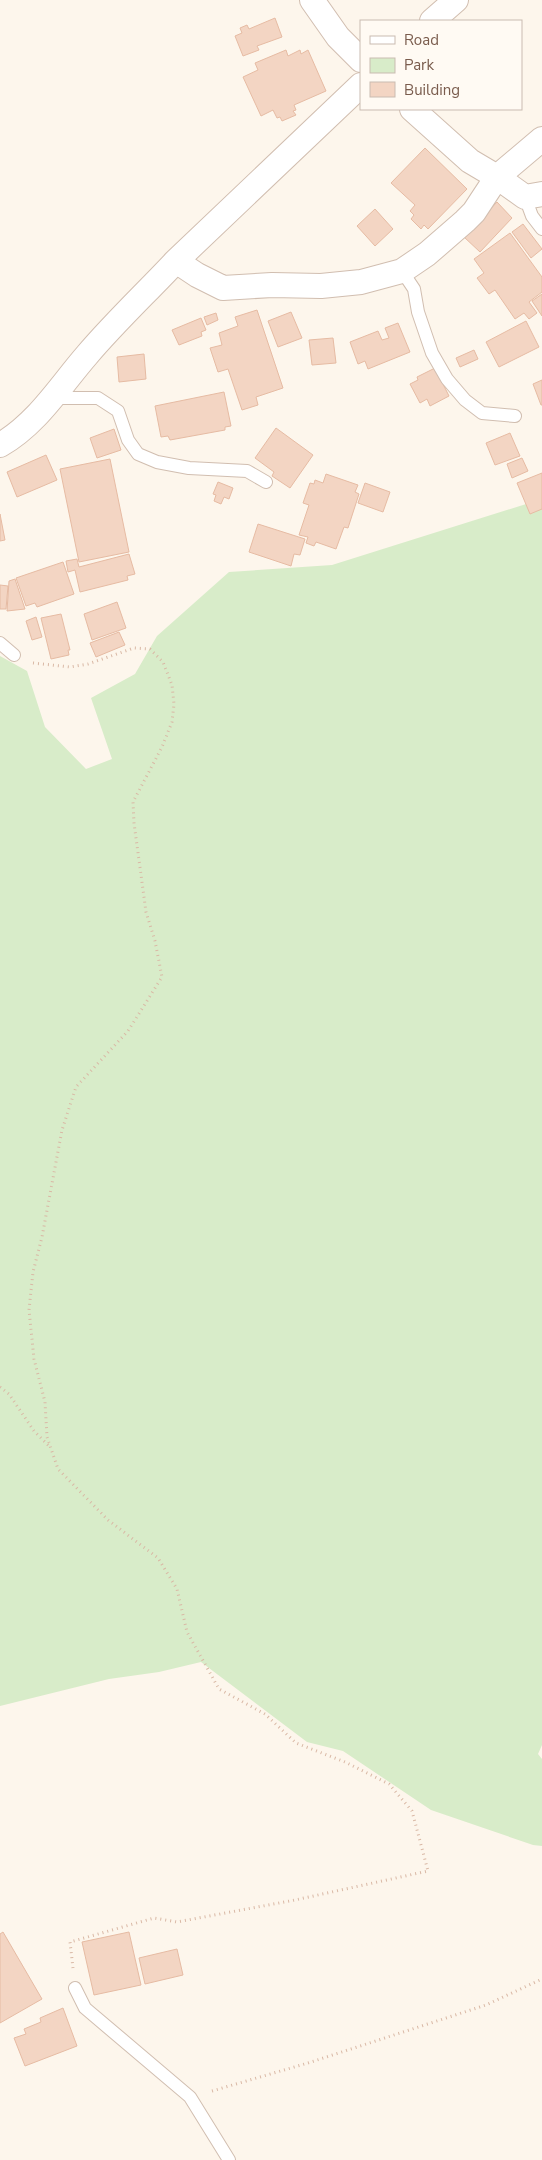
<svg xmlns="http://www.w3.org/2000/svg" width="542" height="2160" viewBox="0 0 542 2160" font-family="'Nunito Sans',sans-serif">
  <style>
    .green { fill: #d8ecc9 }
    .building { fill: #f3d5c3; stroke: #e6bba3 }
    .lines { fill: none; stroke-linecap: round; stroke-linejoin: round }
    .lane-casing { stroke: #d1beb0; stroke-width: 14 }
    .street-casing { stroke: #d1beb0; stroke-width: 26 }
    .path { stroke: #d9b8a5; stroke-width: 3; stroke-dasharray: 1 4; stroke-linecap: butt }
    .lane { stroke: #fff; stroke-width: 12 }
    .street { stroke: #fff; stroke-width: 24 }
  </style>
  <rect width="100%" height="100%" fill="#fdf6ec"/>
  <path class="green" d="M542 499V1745L538 1754 542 1759V1846L533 1845 431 1810 343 1751 307 1742 201 1662 159 1672 109 1679 0 1706V656L27 671 45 727 86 769 112 759 91 698 135 674 157 636 229 572 332 565Z"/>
  <path class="building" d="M275 18 282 37 257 46 259 50 243 56 235 36 242 33 240 28 247 25 249 29Z
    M286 50 288 56 300 50 301 54 308 50 326 91 294 105 296 110 293 111 296 115 282 121 280 117 277 118 273 110 261 116 243 77 258 70 255 63Z
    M425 148 467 189 428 229 424 225 421 229 411 219 414 215 410 211 415 205 391 183Z
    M497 202 512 218 480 252 464 237Z
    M375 209 393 229 375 246 357 226Z
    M523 224 542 249 531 258 512 232Z
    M510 233 542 277V292L529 302 537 313 529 319 524 313 515 319 495 290 489 294 477 278 484 273 474 259Z
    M542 294V316L532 301Z
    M257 310 283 388 256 397 258 405 242 410 228 369 218 372 210 348 222 345 219 333 238 326 235 317Z
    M291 312 302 338 278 347 268 321Z
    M216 313 218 320 207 325 204 317Z
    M201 318 206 330 201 332 202 336 179 345 172 330Z
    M526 321 539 347 499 367 486 342Z
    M398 323 410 352 368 369 365 361 358 364 350 342 378 331 382 340 389 338 385 328Z
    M333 338 336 363 312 365 309 340Z
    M474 350 478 359 460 367 456 358Z
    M144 354 146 379 119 382 117 357Z
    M435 368 449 396 430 406 427 399 420 403 410 384 418 380 417 377Z
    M542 380V405H541L533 384Z
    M224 392 231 426 225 427V430L170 440 168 436 161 437 155 406Z
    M276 428 313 455 290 488 272 476 274 472 255 458Z
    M114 429 121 450 97 458 90 438Z
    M510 433 520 456 495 465 486 443Z
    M46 455 57 480 17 497 7 472Z
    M522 458 528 471 512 478 507 464Z
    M110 459 129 552 79 562 60 469Z
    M542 473V509L530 514 517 483Z
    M326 474 358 485 355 492 359 494 348 528 344 527 336 549 316 542 314 546 306 543 308 537 299 535 309 505 303 503 310 483 314 484 315 480 323 483Z
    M218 482 233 488 229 499 224 497 221 504 214 501 216 495 213 494Z
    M365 483 390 492 383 512 358 503Z
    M0 514 5 540 0 541Z
    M258 524 305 539 300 555 294 554 291 566 249 552Z
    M129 554 135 574 127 576 128 580 80 592 75 570 68 572 66 561 77 559 79 567Z
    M63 562 74 594 37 607 35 603 26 606 16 578Z
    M15 579 25 609 7 611 9 581Z
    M0 585 8 586 6 609H0Z
    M117 602 126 628 92 640 84 614Z
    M61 614 70 650H68L69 655 51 659 41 618Z
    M36 617 42 637 32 640 26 621Z
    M119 632 125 645 96 657 90 643Z
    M3 1932 42 1999 0 2023V1934Z
    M129 1932 141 1985 94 1995 82 1942Z
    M177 1949 183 1975 145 1984 139 1958Z
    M63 2008 77 2046 25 2066 14 2038 26 2034 24 2029 41 2022 40 2018Z"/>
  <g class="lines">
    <g class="lane-casing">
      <path id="lane" d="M525 197 532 216 542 229
        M402 271 414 289 418 312 432 353 447 379 465 400 482 413 515 416
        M51 398H98L118 411 128 440 138 454 157 462 189 468 247 471 266 482
        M0 643 14 655
        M75 1988 85 2008 190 2097 229 2160"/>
    </g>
    <g class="street-casing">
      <path id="street" d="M312 0 338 37 361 60
        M432 21 456 0
        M412 109 470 161 497 177 525 197 542 194
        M176 261 361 85
        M0 445C37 424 60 386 87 355 115 322 147 292 176 261L197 275 223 288 272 285 321 286 361 282 402 271 427 254 465 221 474 212 497 177 542 139"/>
    </g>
    <path class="path" d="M33 663 70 667 88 664 134 648 150 649 163 662 172 685 174 704 172 722 162 747 133 802 134 823 146 912 155 941 162 977 128 1031 76 1087 62 1130 42 1237 33 1272 29 1310 34 1359 45 1402 47 1437 58 1469 108 1520 158 1558 177 1589 187 1632 219 1689 265 1714 296 1743 345 1762 389 1784 412 1811 428 1871 295 1900 177 1922 154 1918 70 1942 73 1968
      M0 1387 9 1394 34 1431 50 1447
      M212 2091 308 2063 486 2005 542 1979"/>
    <use href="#lane" class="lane"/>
    <use href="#street" class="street"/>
  </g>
  <rect x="360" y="20" width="162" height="90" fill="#fffaf3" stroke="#cabbb1"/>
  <rect x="370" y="36" width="25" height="8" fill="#ffffff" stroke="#cabbb1"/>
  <text x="404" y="45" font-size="15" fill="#7a5c4d">Road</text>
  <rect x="370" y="58" width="25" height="15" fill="#d8ecc9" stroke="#cabbb1"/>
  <text x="404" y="70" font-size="15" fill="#7a5c4d">Park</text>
  <rect x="370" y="82" width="25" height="15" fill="#f3d5c3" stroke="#cabbb1"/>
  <text x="404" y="95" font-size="15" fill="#7a5c4d">Building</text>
</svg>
